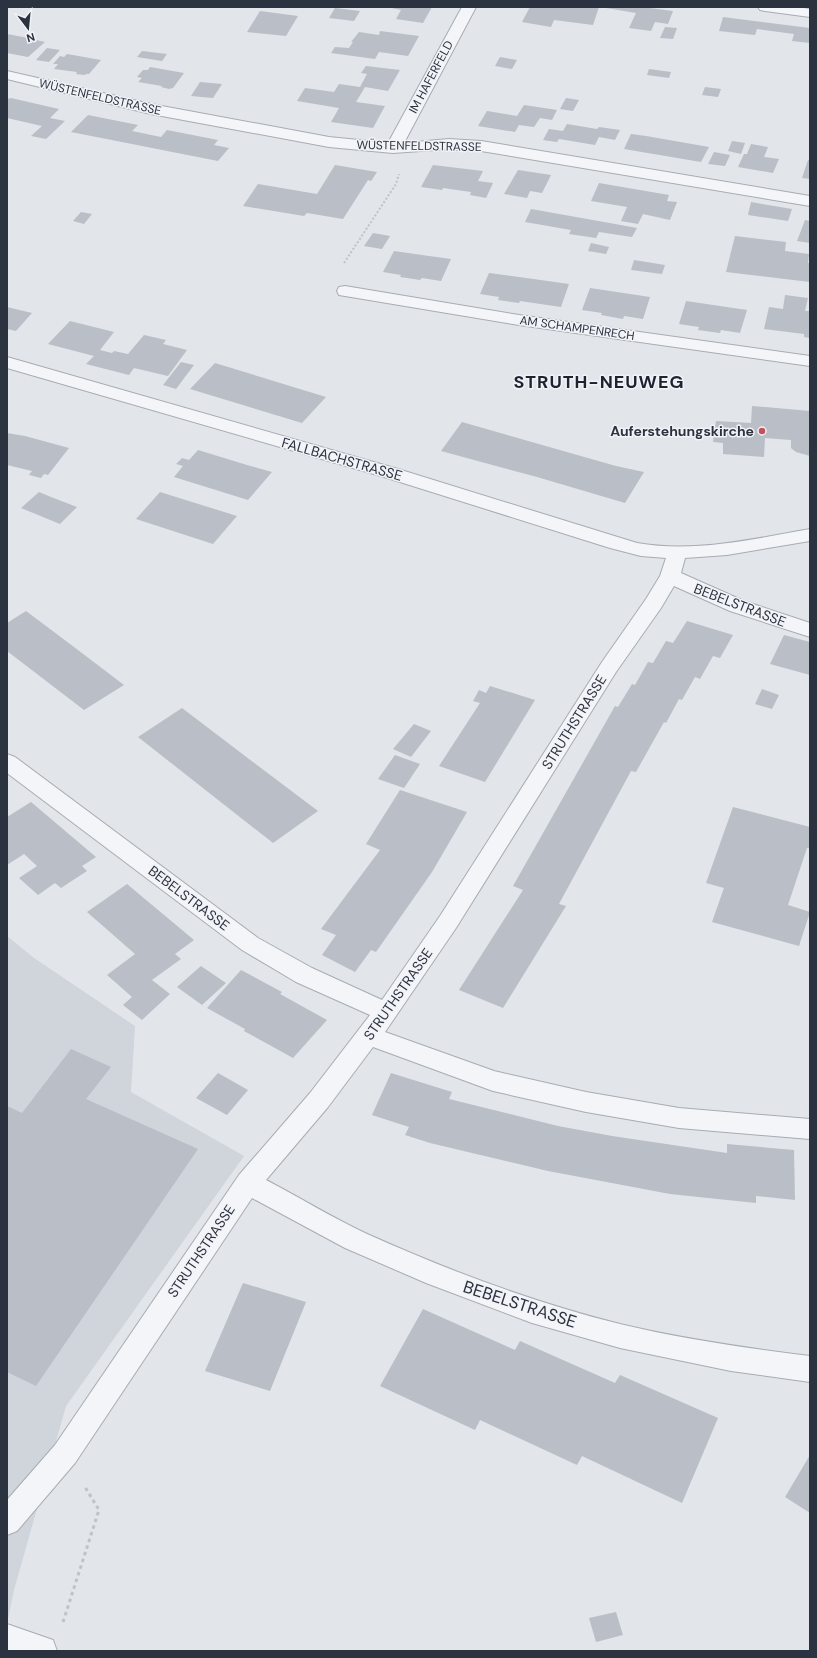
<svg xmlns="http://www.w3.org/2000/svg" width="817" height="1658" viewBox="0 0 817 1658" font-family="'DM Sans',sans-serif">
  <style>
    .built { fill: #d0d4db }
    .building { fill: #babec6 }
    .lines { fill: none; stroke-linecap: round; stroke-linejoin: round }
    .street-casing { stroke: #a7acb3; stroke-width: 2 }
    .path-far1 { stroke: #c0c2c8; stroke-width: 2; stroke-dasharray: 2 2; stroke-linecap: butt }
    .path { stroke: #c0c2c8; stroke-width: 3; stroke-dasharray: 3.5 3.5; stroke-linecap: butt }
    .street { fill: #f4f5f8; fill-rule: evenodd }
    .poi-dot { fill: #c4515e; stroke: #f1f3f7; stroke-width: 1.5 }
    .labels { text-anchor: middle; stroke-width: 3; stroke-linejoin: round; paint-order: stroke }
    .far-street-label { font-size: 12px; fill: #2b3240; stroke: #f1f3f7 }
    .poi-label { font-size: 14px; font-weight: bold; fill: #2b3240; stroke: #f1f3f7; text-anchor: end }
    .street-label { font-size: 14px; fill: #2b3240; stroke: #f1f3f7 }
    .near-street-label { font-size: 17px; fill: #2b3240; stroke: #f1f3f7 }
    .district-label { font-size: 18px; font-weight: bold; letter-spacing: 1px; fill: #1d2331; stroke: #f1f3f7 }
  </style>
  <rect width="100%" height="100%" fill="#e2e5e9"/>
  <path class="built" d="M7 936 34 958 135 1026 131 1092 244 1156 66 1406 14 1590 7 1624Z"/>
  <path class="building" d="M387 7H432L423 23 396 19 401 10Z
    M530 7 538 8 599 7 593 25 554 20 551 27 522 22Z
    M600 7H642L673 11 668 24 655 22 651 31 629 28 636 13Z
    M335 8 360 11 354 21 329 18Z
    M260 11 298 16 286 36 247 32Z
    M723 17 810 28V43L792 41 794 34 757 29 755 35 719 31Z
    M665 27 677 28 673 39 660 38Z
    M380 31 419 36 408 56 379 52 375 59 331 53 335 47 349 48 353 42H351L359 32 379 35Z
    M7 34 23 37 45 42 28 57 7 53Z
    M47 48 60 50 49 62 36 60Z
    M142 51 167 54 162 61 137 57Z
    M67 54 101 60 89 74H86L85 75 76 74 77 72 54 69 58 64H53L60 56 64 57Z
    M500 57 517 60 512 69 495 66Z
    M366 66 400 70 388 91 365 87 356 102 385 106 373 128 331 122 339 108 297 101 305 88 334 92 339 84 360 87 367 74 361 73Z
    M150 67 184 73 173 88 169 89 161 87 162 86 138 82 142 78 137 77 143 70H148Z
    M649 69 671 72 669 78 647 75Z
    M200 82 222 84 213 98 191 96Z
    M705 87 721 89 718 97 702 95Z
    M11 98 59 109 50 118 65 121 46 139 31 136 42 126 7 118V99Z
    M566 98 579 100 573 111 560 109Z
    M524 105 557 110 552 120 540 118 534 127 519 125 515 132 478 126 487 111 517 116Z
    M88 115 138 125 132 131 161 137 167 130 218 140 214 145 229 148 218 161 71 132Z
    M567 124 597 129 599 127 620 130 615 140 599 137 595 145 559 139 557 142 543 140 549 129 563 131Z
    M631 134 646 136 709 147 701 162 624 149Z
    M732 141 745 143 741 154 728 151Z
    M751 144 768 147 764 157 779 159 773 173 738 167 744 154H747Z
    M714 152 730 155 725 166 708 164Z
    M808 160H810V179L802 178Z
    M335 165 377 172 371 181 368 180 343 219 307 213 304 216 243 206 258 184 317 194Z
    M433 165 483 171 478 181 493 183 486 198 470 195 471 192 443 188 442 190 421 187Z
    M518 170 551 175 542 193 530 191 527 198 504 194Z
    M599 183 669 195 667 201 677 202 670 220 643 214 638 224 621 221 627 207 591 201Z
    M751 202 792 209 788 221 748 215Z
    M531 209 604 222 637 228 632 237 599 232 596 238 569 234 571 230 525 222Z
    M81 212 92 214 84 224 73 221Z
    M805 220 810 221V243L797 241Z
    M373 233 390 236 382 249 364 246Z
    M735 236 786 242 785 251 809 254 808 263H810V282L726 272Z
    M591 243 609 247 606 254 588 251Z
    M394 251 422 255 451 259 441 281 422 278 420 280 400 277 401 275 383 272Z
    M634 260 665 265 662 274 631 270Z
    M489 273 519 277 569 284 561 307 520 301 519 303 498 300 499 297 480 294Z
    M590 288 650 297 643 319 624 316 623 319 601 315 602 313 582 310Z
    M785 295 808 298 805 311H810V338L804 337V334L764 329 769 307 783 309Z
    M686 301 747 310 740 333 721 330 720 333 698 330 699 327 679 324Z
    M7 307 32 313 16 331 7 329Z
    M70 321 114 332 100 350 112 353 114 351 128 354 144 335 166 340 163 344 187 350 168 376 134 368 129 375 86 364 94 356 48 344Z
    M181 362 194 365 176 389 163 385Z
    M215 363 326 397 302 423 190 389Z
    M752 406 810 411V456L796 452 791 448V440L765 438 764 457 723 454V443L713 442 716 421 751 423Z
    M462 422 616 466 644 472 625 503 537 477 441 451Z
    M7 433 25 436 69 448 48 475 44 474 41 478 29 475 32 471 7 465Z
    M198 450 247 465 272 472 248 500 174 477 183 466 176 464 182 458 189 460Z
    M39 492 51 497 77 507 60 524 21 508Z
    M160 492 237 516 213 544 136 519Z
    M26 611 74 647 124 685 84 710 7 651V623Z
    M687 621 733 635 720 658 713 656 700 679 695 677 682 700 679 699 666 723 664 722 636 772 631 771 559 904 566 906 503 1008 459 990 523 890 513 886 615 706 618 707 632 684 635 685 648 662 653 663 666 641 673 643Z
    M784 635 810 642V675L770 664Z
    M490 686 535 700 485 782 439 766 480 703 473 701 479 690 486 693Z
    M762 689 779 695 772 709 755 704Z
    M182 708 249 759 318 811 273 843 138 737Z
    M414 724 431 731 411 757 393 749Z
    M395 755 420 764 404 788 378 779Z
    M400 790 467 812 432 872 376 952 371 950 355 972 322 955 336 935 321 929 380 850 366 844Z
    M31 802 96 857 82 866 87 871 61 888 55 883 38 895 19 878 37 866 24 854 7 865V817Z
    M733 807 810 827V845L809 848H807L788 905 810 912 799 946 712 922 724 888 706 883Z
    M127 884 194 940 175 954 181 959 152 980 170 994 142 1020 123 1005 132 997 107 975 135 954 87 912Z
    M201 966 226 983 202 1005 177 987Z
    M241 970 282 992 280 994 327 1020 293 1058 244 1031 245 1029 207 1008Z
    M71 1049 111 1067 86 1099 198 1149 36 1386 7 1372V1106L22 1113Z
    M218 1073 248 1090 227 1115 196 1098Z
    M391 1073 452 1092 449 1099 558 1126 612 1136 727 1153V1144L794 1150 795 1200 756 1196V1203L670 1194 548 1171 430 1143 405 1135 409 1127 372 1115Z
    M243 1283 306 1302 270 1391 205 1371Z
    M423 1309 515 1350 520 1341 615 1383 620 1375 718 1418 682 1503 582 1456 577 1465 480 1420 475 1430 380 1386Z
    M810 1455V1513L785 1497Z
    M616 1612 623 1635 596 1642 589 1618Z"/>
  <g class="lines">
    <g class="street-casing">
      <path id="street" d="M462 7H476L404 143 449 139 481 141 810 196V206L481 151 449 149 393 153 329 147 151 114 7 79V71L151 104 329 137 388 143Z
        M758 7H797L810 9V17L765 11 760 10Z
        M345 286 519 315 810 356V366L519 325 339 295 337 291 339 287Z
        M7 357 398 469 637 543C694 553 754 539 810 529V541L727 555 685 558 681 573 744 601 810 623V637L730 611 674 586 661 608 616 672 456 928 385 1032 494 1071 586 1092 679 1108 810 1119V1139L679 1128 586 1112 493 1091 373 1047 328 1107 266 1180C299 1197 331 1217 365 1233 447 1270 532 1302 620 1324 682 1339 746 1348 810 1356V1382L731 1371 620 1348 532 1323 426 1283 345 1248 252 1198 75 1463 17 1531 7 1535V1500L55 1445 239 1175 310 1093 370 1015 296 982 242 950 7 773V754L15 757 258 938 312 968 382 1000 440 916 602 662 646 599 660 576 666 558 641 556 610 548 384 477 7 368Z
        M7 1624 53 1640 57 1651H7Z"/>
    </g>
    <path class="path-far1" d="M344 263 396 184 399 174"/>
    <path class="path" d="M63 1622 99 1510 85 1487"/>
    <use href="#street" class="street"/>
  </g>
  <circle class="poi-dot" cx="762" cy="431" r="4"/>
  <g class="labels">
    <g class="far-street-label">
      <text transform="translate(431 77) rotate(-62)" y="4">IM HAFERFELD</text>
      <text transform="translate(100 97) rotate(13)" y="4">WÜSTENFELDSTRASSE</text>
      <text transform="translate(419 146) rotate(1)" y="4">WÜSTENFELDSTRASSE</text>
      <text transform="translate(577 328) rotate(8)" y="4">AM SCHAMPENRECH</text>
    </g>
    <g class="poi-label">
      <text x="754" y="436">Auferstehungskirche</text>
    </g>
    <g class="street-label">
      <text transform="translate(342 459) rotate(16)" y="5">FALLBACHSTRASSE</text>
      <text transform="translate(740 605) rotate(21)" y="5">BEBELSTRASSE</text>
      <text transform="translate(574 722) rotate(-58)" y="5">STRUTHSTRASSE</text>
      <text transform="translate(189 898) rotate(37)" y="5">BEBELSTRASSE</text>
      <text transform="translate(398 994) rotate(-55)" y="5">STRUTHSTRASSE</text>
      <text transform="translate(201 1251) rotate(-56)" y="5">STRUTHSTRASSE</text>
    </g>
    <g class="near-street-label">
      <text transform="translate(520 1304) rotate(18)" y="6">BEBELSTRASSE</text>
    </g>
    <g class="district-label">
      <text x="599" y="388">STRUTH-NEUWEG</text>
    </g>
  </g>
  <rect width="817" height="1658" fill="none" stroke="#2b3240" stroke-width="16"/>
  <g transform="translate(28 28) rotate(164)" stroke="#f1f3f7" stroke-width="3" paint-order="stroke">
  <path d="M0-3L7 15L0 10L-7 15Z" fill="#2b3240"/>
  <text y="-6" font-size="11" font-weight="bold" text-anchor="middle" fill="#2b3240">N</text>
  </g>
</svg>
